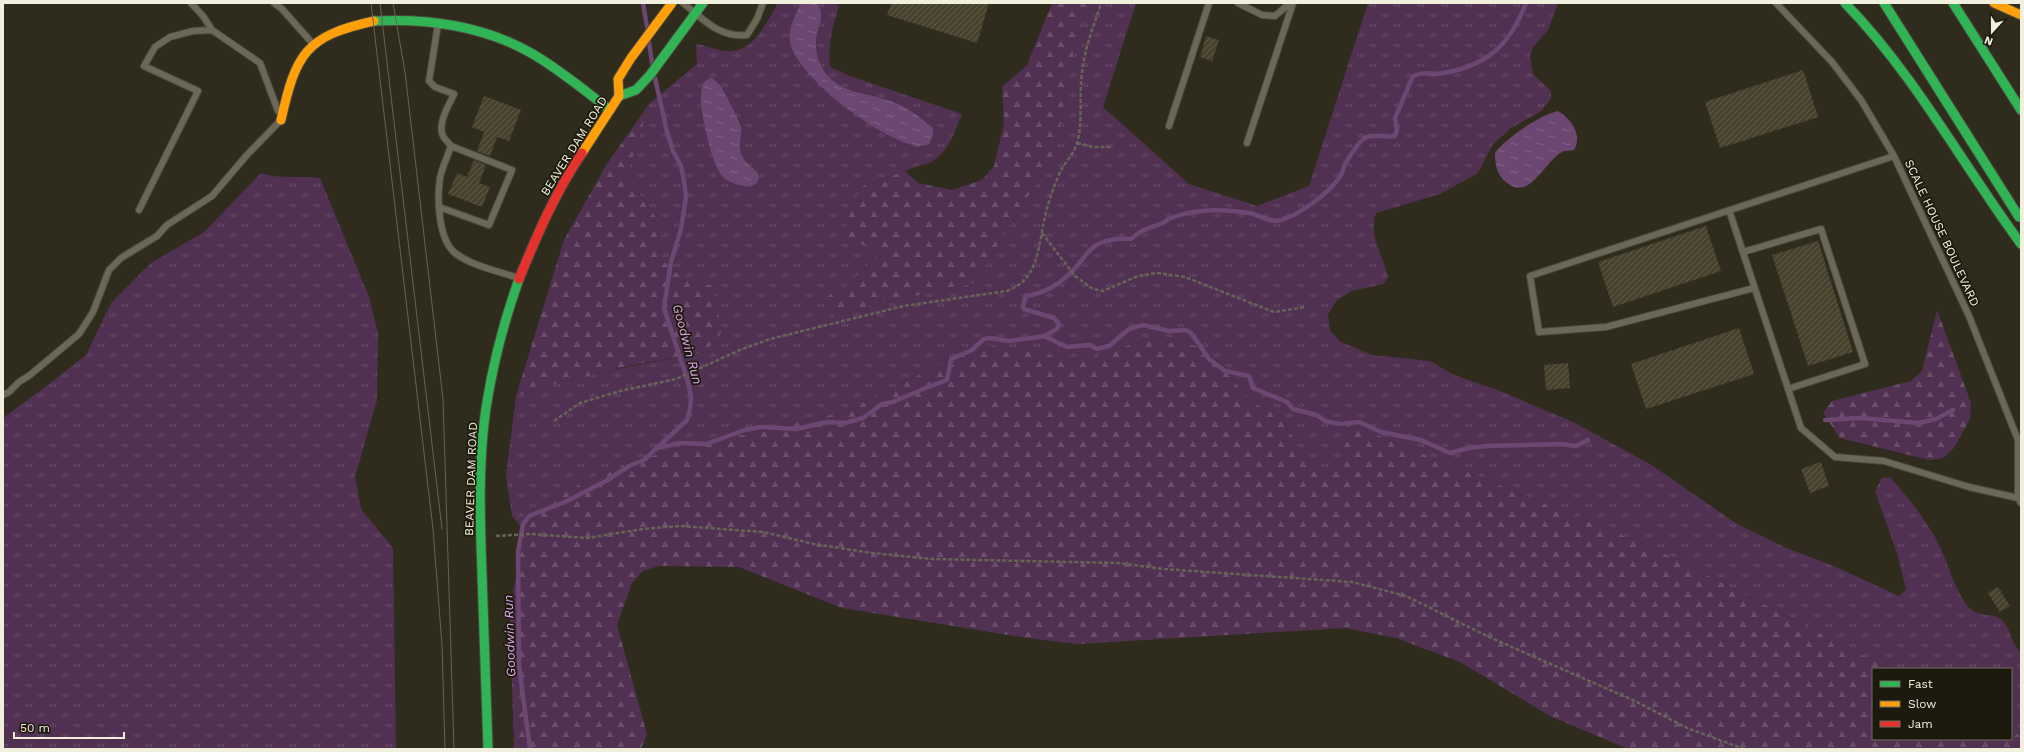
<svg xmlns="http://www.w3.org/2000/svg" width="2024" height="752" viewBox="0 0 2024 752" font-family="'Work Sans',sans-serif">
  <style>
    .grass { fill: url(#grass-tufts); fill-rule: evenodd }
    .forest { fill: url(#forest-firs) }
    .water { fill: url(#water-ripples) }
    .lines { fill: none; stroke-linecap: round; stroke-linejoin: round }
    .stream { stroke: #6c4771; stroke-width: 4.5 }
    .building { fill: url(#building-hatch) }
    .lane-casing { stroke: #4c4a3d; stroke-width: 8 }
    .fast-casing { stroke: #4c4a3d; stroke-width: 11 }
    .slow-casing { stroke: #4c4a3d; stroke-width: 11 }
    .jam-casing { stroke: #4c4a3d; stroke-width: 11 }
    .path { stroke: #666456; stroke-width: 2.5; stroke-dasharray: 4 2; stroke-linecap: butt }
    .lane { stroke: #6b6858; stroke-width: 6 }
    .fast { stroke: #30b455; stroke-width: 9 }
    .slow { stroke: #ff9f0a; stroke-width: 9 }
    .jam { stroke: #e5322d; stroke-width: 9 }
    .tram { stroke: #666456; stroke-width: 1 }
    .labels { text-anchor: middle; stroke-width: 3.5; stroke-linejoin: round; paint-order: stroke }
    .street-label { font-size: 12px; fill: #f1efdd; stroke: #1c1a0d }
    .water-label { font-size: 13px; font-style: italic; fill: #e6a9f0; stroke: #1c1a0d }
  </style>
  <defs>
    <pattern id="grass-tufts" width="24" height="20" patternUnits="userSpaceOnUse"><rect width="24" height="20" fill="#503152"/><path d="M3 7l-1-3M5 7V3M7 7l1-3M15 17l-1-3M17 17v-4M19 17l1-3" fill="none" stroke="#6a4f6a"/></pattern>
    <pattern id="forest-firs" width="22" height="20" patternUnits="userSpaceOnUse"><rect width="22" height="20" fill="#503152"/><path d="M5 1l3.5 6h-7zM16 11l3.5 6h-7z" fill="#6a4f6a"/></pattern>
    <pattern id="water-ripples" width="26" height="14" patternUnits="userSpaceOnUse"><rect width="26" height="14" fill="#6c4771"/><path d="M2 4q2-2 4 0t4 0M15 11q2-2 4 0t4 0" fill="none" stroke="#816285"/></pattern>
    <pattern id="building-hatch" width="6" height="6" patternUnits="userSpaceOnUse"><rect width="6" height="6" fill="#46422e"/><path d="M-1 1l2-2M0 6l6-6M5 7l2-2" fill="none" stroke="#615e4c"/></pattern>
  </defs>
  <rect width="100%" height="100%" fill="#2f2c1d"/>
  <path class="grass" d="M778 3H835L839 6C832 28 828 44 830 67L850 76 962 114C954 133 945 163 921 165L863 186 880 252 850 284 821 300 836 317 865 307 975 283 1057 149 1069 72 1079 31 1092 3H1136L1103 107 1189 184 1257 206 1309 186 1368 3H1558L1548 30 1533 47 1530 57 1533 74 1551 91V99L1540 112 1511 128 1493 144 1478 173 1440 194 1376 213C1368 234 1383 256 1388 277L1384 284 1351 291 1336 301 1328 315 1330 331 1341 342 1372 355 1430 361 1454 375 1500 391 1573 422 1650 464 1737 524 1784 547 1836 567 1899 596 1906 590 1898 556 1875 491 1882 478 1890 477C1908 498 1924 517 1937 541 1948 561 1952 584 1966 604 1977 620 1994 611 2003 621 2011 630 2011 644 2021 652V736L2011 731V669H1890L1658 550 1348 423 1341 467 1326 475 1311 469 1280 415 1252 403 1210 353 1145 340 1090 358 1073 359 982 344 844 412 638 459 594 477 551 500 524 530 512 516 506 475 516 396C577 376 641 364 705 352L685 281 662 260 655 216 626 176 637 145 649 104 697 64 696 44C705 45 714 49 723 51 754 55 765 24 778 3ZM711 77 720 86 741 124 740 148 742 157 758 173 759 177 708 137 703 120Z
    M261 173C279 180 300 175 320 178L369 297 378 333 377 400 355 477 361 509 393 548 396 749H3V418L57 378 86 355 111 303 151 263 204 232Z"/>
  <path class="forest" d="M1052 3H1092L1079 31 1069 72 1057 149 975 283 865 307 836 317 821 300 850 284 880 252 844 237 848 211 863 186 905 171 918 183 952 190 982 180 994 166 1004 124 1002 87 1027 65Z
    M649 104 637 145 626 176 655 216 662 260 685 281 711 285 723 331 705 352 633 365 545 387 516 396 564 240 605 167Z
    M1937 310 1971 403 1970 419 1954 448 1943 458 1929 460 1840 438 1823 413 1832 401 1911 381 1922 371Z
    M1145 340 1197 346 1210 353 1252 403 1280 415 1311 469 1326 475 1341 467 1348 423 1658 550 1890 669H1873V739H2011V731L2021 736V749H1628L1550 716 1460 662 1396 638 1345 628 1078 644 1027 638 842 608 739 567 658 566 643 571 632 583 617 625 647 734 641 749H514L510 610 524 530 551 500 594 477 638 459 844 412 982 344 1073 359 1090 358Z"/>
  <path class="water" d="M801 3H816C827 15 817 26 816 40 815 52 819 65 826 74 844 95 867 92 890 101 908 107 918 116 933 128V135L929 144C926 145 921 147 917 146 882 140 802 81 791 46 786 32 795 16 801 3Z
    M711 77C714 80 717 82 720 85 723 89 740 122 741 126 742 133 740 140 740 147 740 162 758 169 759 176 759 194 728 184 722 176 712 164 700 113 701 98 701 93 702 87 703 83Z
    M1558 111C1571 119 1583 135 1574 150 1570 151 1565 150 1562 152 1544 162 1530 201 1507 183 1497 175 1495 166 1495 153 1506 138 1540 115 1558 111Z"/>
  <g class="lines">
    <path class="stream" d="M643 3 647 27
      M649 42 652 63
      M1044 336 1067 347 1090 345 1097 349 1109 346 1129 329 1143 325 1169 331 1186 330 1192 334 1209 359 1225 371 1249 376 1253 388 1287 402 1293 409 1317 415 1325 421 1340 424 1359 422 1381 432 1421 440 1450 453 1469 448 1487 446 1561 444 1576 446 1588 440
      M1825 420 1860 418 1919 423 1936 419 1953 410
      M657 448 680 443 706 444 745 430 761 427 796 429 828 422 845 423 863 418 882 404 893 402 928 387 947 380 951 359 972 350 984 339 991 338 1009 341 1032 338 1044 336 1057 329 1059 324 1054 318 1024 309 1023 306 1026 296C1046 293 1063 282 1076 267 1083 260 1087 251 1095 246 1105 239 1119 238 1131 239 1142 229 1148 229 1160 224 1164 223 1167 220 1171 218 1196 208 1223 209 1249 213 1260 215 1268 223 1281 220 1299 215 1331 192 1341 175 1343 172 1343 168 1345 164 1348 159 1360 140 1365 138 1374 133 1384 138 1395 136L1397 130 1395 118 1413 76C1427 70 1431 76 1444 73 1488 65 1510 45 1526 3
      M530 749 519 666 518 552 523 524 529 516 567 501 606 481 629 466 644 460 687 420 690 409 691 396 688 382 664 308 671 262 681 229 686 197 684 181 681 166 673 151 667 132 655 78"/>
  </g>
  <path class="building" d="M891 3H989L977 43 887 15Z
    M1206 36 1219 40 1212 61 1200 57Z
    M1803 70 1818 117 1720 148 1705 102Z
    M484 96 521 110 509 141 497 137 490 156 477 151 484 132 472 127Z
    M474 160 486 165 479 183 490 187 482 207 448 194 457 173 467 177Z
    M1706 226 1721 271 1613 307 1598 262Z
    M1818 241 1853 352 1808 366 1772 255Z
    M1739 328 1754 374 1646 409 1631 364Z
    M1568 363 1570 388 1546 390 1544 365Z
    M1821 462 1829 486 1810 493 1801 469Z
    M1998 587 2010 606 2000 612 1988 593Z"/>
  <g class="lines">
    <g class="lane-casing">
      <path id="lane" d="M191 3 203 16 212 30
        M274 3 282 9 313 44
        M683 3C703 19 719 38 747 35L757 19 763 3
        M1238 3 1262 15 1275 16 1290 3
        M1776 3 1832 62 1861 100 1894 156 1969 316 2018 440V498L2021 503
        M438 24 429 81 435 87 454 94C449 105 437 124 443 136 445 140 449 143 451 146 448 156 442 167 440 178 437 198 438 239 455 253 472 266 498 271 518 278
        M1169 126 1209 3
        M1247 143 1293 3
        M439 207 489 225 512 170 451 146
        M139 210 198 91 144 66 155 47 170 37 193 31 212 30 260 63 278 111
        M1729 210 1801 428 1835 457 1884 461 1969 487 2018 498
        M1743 252 1821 229 1865 364 1788 389
        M1754 288 1606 327 1539 332 1530 276 1894 156
        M3 395 9 392 19 382 30 375 79 334 93 312 109 270 121 258 157 236 167 225 212 196 246 156 280 121"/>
    </g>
    <g class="fast-casing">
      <path id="fast" d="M1845 3C1915 75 1962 164 2021 244
        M1884 3 2019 217
        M1953 3 2021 110
        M374 21C427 18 484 26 531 53 559 69 584 90 610 110
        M619 96 636 90 650 75 703 3
        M488 749C486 691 484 632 482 574 480 519 478 462 486 408 493 363 504 321 519 279"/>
    </g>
    <g class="slow-casing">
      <path id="slow" d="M1994 3 2021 15
        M281 120C296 54 305 36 374 21
        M582 153 619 96 618 79 631 58 672 3"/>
    </g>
    <g class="jam-casing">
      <path id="jam" d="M519 279C537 235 555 193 582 153"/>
    </g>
    <path class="path" d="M1077 143 1094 147H1113
      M1042 233 1075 276 1093 289 1103 291 1138 276 1157 273 1185 277 1274 312 1306 307
      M554 421 580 403 620 391 676 379 740 350 770 339 904 306 1006 291C1038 281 1038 248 1044 221 1047 206 1052 192 1058 177 1062 165 1073 156 1077 143 1083 125 1079 93 1082 73 1084 49 1094 26 1101 3
      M496 536 531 534 587 538 643 529 680 526 763 532 814 544 872 553 932 559 1118 563 1164 569 1352 582 1406 596 1489 637 1635 701 1687 728 1744 749"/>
    <use href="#lane" class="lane"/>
    <use href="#fast" class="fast"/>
    <use href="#slow" class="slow"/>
    <use href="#jam" class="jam"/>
    <path class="tram" d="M371 3 433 529 442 645 445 749
      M380 3 442 529
      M393 3 405 72 443 399 454 749"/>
  </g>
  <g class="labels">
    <g class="street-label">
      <text transform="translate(574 146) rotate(-58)" y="4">BEAVER DAM ROAD</text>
      <text transform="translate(1942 233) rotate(65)" y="4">SCALE HOUSE BOULEVARD</text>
      <text transform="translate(471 479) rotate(-88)" y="4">BEAVER DAM ROAD</text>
    </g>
    <g class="water-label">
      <text transform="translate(688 344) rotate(75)" y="5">Goodwin Run</text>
      <text transform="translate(509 636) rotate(-92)" y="5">Goodwin Run</text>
    </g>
  </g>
  <rect width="2024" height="752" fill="none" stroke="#f1efdd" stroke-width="8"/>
  <rect x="1872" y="668" width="140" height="72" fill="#1c1a0d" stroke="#716f60"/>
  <rect x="1880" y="681" width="20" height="6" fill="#30b455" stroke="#716f60"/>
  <text x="1908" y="688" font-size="12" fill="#f1efdd">Fast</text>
  <rect x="1880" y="701" width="20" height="6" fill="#ff9f0a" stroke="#716f60"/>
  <text x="1908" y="708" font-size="12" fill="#f1efdd">Slow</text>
  <rect x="1880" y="721" width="20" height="6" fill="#e5322d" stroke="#716f60"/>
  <text x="1908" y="728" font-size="12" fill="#f1efdd">Jam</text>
  <g transform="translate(1992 32) rotate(201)" stroke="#1c1a0d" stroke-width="3" paint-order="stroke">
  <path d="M0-3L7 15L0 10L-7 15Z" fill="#f1efdd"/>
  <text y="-6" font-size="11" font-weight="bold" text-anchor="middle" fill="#f1efdd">N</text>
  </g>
  <path d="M14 732v6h110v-6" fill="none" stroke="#f1efdd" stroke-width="2"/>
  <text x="20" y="732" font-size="12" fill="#f1efdd" stroke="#1c1a0d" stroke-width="3" paint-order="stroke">50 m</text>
</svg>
